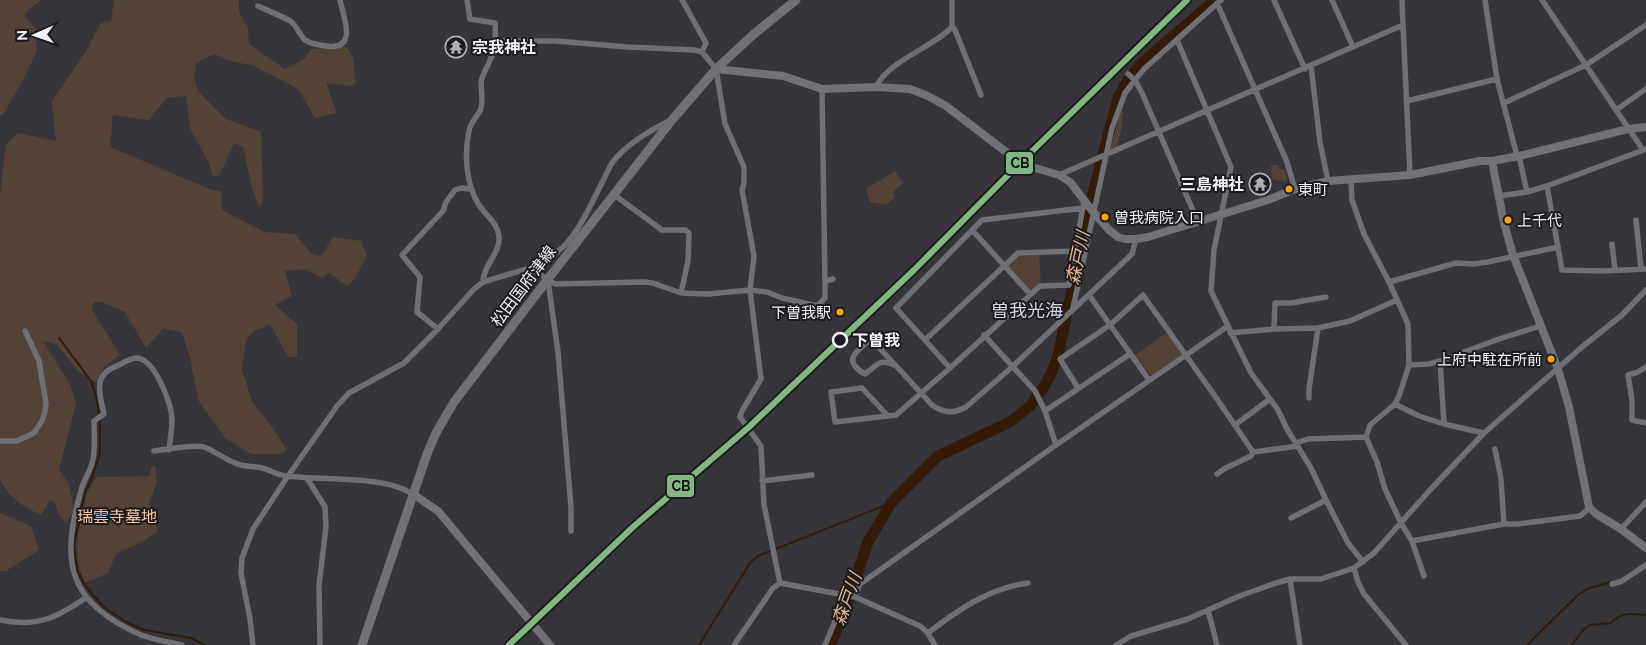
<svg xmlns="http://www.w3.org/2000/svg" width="1646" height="645" viewBox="0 0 1646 645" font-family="Raleway,'Noto Sans JP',sans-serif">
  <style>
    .green { fill: #524237 }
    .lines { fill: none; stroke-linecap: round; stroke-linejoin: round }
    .stream { stroke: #321c09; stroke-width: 2 }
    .river { stroke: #321c09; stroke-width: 11 }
    .street { stroke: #6f7075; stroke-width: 5.5 }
    .secondary { stroke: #717178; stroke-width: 8 }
    .primary { stroke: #707076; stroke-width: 9 }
    .rail-1-casing { stroke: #1b1b20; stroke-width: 10 }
    .rail-1 { stroke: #83b781; stroke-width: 6 }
    .bus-dot { fill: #f7a600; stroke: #1b1b20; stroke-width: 2 }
    .stop-dot { fill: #1b1b20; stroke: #f1f2f9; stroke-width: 2.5 }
    .labels { text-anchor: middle; stroke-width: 4; stroke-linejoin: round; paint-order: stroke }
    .bus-label { font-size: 15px; fill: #f1f2f9; stroke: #1b1b20; text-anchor: start }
    .poi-label { font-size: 16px; font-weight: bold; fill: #f1f2f9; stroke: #1b1b20; text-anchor: start }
    .street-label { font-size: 16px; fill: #f1f2f9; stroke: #1b1b20 }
    .stop-label { font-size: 16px; font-weight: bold; fill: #f1f2f9; stroke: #1b1b20; text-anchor: start }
    .park-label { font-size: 16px; fill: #fac59c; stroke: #1b1b20 }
    .water-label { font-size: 18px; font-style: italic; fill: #e9b58d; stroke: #1b1b20 }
    .neighbourhood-label { font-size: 18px; fill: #d4d5e3; stroke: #1b1b20 }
    .line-badge { stroke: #1b1b20; stroke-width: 2 }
    .pale-badge-label { font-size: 14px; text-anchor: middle; font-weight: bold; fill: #111 }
  </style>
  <rect width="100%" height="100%" fill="#35353a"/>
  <path class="green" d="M0 0H42L29 9 25 16 36 29 37 51 22 82 4 113 0 116Z
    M114 0H239V12L248 28 249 44 285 69 304 59 311 49 347 47 353 58 356 83 351 86 326 83 337 113 315 118 298 89 254 66 226 60 215 54 196 63 194 79 199 92 226 119 261 132 263 197 260 209 252 188 243 147 234 143 220 175 213 177 209 163 190 129 186 96 167 98 149 120 113 115 110 147 212 190 221 191 222 210 264 232 295 234 311 253 321 256 333 237 361 241 367 256 354 280 347 286 329 273 322 278 305 269 285 271 292 296 275 305 297 324V357H288L270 324 253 332 246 340 242 370 252 401 272 427 287 450 280 454H251L225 438 198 400 190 358 182 332 163 329 146 348 125 312 102 302H94L92 310 120 355 104 367 97 383 78 371 56 344 43 341 70 384 76 404 59 469 69 484 74 511 66 522 60 517 54 501 50 500 41 515C23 507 9 498 0 479V195L6 144 18 133 56 141 52 101 86 51 101 23 111 21Z
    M1123 102C1124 119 1121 132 1117 147L1110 150 1114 129Z
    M1271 165H1278V169H1285L1287 182 1272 179Z
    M895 171 903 183 892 193 895 197 886 205 870 202 866 189Z
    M1039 254 1041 283 1030 293 1006 265 1018 255Z
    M1168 332 1182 352 1181 355 1152 375 1149 374 1135 355Z
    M155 466 157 483 149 503 158 531 145 540 116 554 108 573 85 583C70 553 80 525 87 494L96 477 150 476 151 467Z
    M0 513 31 526 39 550 6 571H0Z"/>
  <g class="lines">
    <path class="stream" d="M59 338 91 381 96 395 100 425V453L91 480 85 492 74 544 77 570 85 585 93 595 104 607 126 622 145 630 191 638 205 645
      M699 645 750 563 758 556 891 503
      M1527 645 1578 595 1587 589 1611 582
      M1572 645 1583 630 1590 625 1611 623C1622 611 1631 614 1646 615"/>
    <path class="river" d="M830 645 843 616 868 542 891 503 938 456 1010 422 1030 406 1043 388 1051 374 1058 356 1087 216 1118 98 1128 80 1142 63 1215 0"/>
    <path class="street" d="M467 0 470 19 495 23C496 37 496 48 490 60 488 66 484 72 482 78 479 88 485 100 480 111 476 118 470 123 469 131 464 154 466 185 479 205 486 216 497 222 499 236 501 253 483 265 483 282
      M682 0 706 43 702 52
      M1274 0 1305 69
      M1332 0 1353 47
      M1402 0 1403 25
      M1485 0 1497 79 1517 156
      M1542 0 1643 150
      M1217 3 1287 162 1295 189
      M258 6C268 11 280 15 290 21 297 25 298 33 304 39 309 44 319 45 326 46 359 51 343 16 340 0
      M952 27 955 30 981 95
      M496 41H556L627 47 694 50 702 52 716 69 725 124 744 167V183L742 190 754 256 750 290 761 379 742 411 740 417 761 446 764 505 780 583
      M1311 66 1320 142 1328 181
      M1128 74 1135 80 1142 93 1198 222
      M876 87C888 61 932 48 952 27V0
      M1407 101 1497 79
      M1504 103 1586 65 1646 25
      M1616 110 1646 89
      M1519 156 1527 192
      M1059 175 1403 25 1410 175
      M1547 186 1562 270 1602 271 1646 269
      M613 194 662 230H685L689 233 688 261 681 293
      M1499 196 1527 192 1547 186 1646 149
      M1636 220 1641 269
      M972 230 1030 294
      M1612 244 1615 270
      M530 268C541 262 553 256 563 247 582 229 599 187 612 163 625 145 649 131 669 121
      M548 281 558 352 571 507V531
      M825 281 833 279
      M1389 282 1456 263 1473 264 1488 262 1558 247
      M1089 295 1149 380
      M1073 308 1112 128 1125 93 1131 85 1144 69 1221 0
      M808 315 817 306
      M1228 326 1251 373 1278 410 1287 429 1311 468 1326 500 1348 543 1363 562
      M438 329 417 312 420 277 402 255 443 211 446 202 455 190 461 188 470 189
      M1274 329 1275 303H1291L1326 297
      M1230 333 1274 329 1318 328 1350 321 1397 300
      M984 335 1035 391 1045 411 1056 445
      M925 340 1018 253 1076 251
      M1440 361 1444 424
      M894 365C878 358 877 366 865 374 861 372 858 370 855 366 847 357 861 348 867 342L875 343 932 405C943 413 954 414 966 407L1012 367 1132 254 1136 239
      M1409 365 1429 364 1440 361 1496 340 1540 326
      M1646 367 1638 372 1628 375 1632 400V420L1646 423
      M950 368 896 308 982 220 1083 208
      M1078 388 1060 359 1110 325 1143 295 1217 399 1253 452 1251 456 1224 469 1217 474
      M1309 398V389L1318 328
      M1395 404 1419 416 1444 424 1484 433
      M1045 411 1130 354
      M888 416 862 388 831 392 835 422 888 416 896 415 950 368 1040 286 1069 285 1084 201
      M1235 425 1270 399
      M1366 437 1377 462 1385 489 1401 523 1412 541 1424 576
      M0 441H17L34 433 42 421 45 412 46 403 39 361 25 331
      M1296 443 1308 439 1366 437 1370 425 1395 404 1399 396 1409 365 1408 324 1389 282 1364 234 1352 200 1351 179
      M1495 449 1501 479 1504 524
      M169 450C170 440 172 429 172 419 171 403 155 359 137 358 131 358 124 362 119 365 110 369 102 372 100 383 98 392 102 404 104 414L94 421C94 434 96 450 92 463 90 472 83 481 81 491 60 563 68 603 141 635 154 640 169 642 182 645
      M154 451C165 450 194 444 204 447 215 451 224 459 235 463 243 467 253 466 262 468 271 470 278 476 288 476L337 406 349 393 404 363 438 329 474 289 483 282 530 268 555 284 644 282 653 283 681 293 708 294 750 290 767 292 782 298 817 306 825 298V284L822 89
      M1253 452 1298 446
      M307 478 325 507 326 527 319 585 320 645
      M762 481 812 475
      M1291 518 1326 500
      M1621 529 1646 502
      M1412 541 1504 524H1518L1580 516 1585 512 1589 507
      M1354 568 1358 582 1364 594 1406 645
      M1290 579 1300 645
      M1612 584 1622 581 1646 565
      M855 597 860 584 1056 445 1228 326 1211 291 1214 250 1231 167 1177 40
      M1208 610 1217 645
      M0 620C37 628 58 617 87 597
      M928 633C958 610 989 588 1028 583
      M253 645 250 619 241 573 242 558 253 529 288 476C324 481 383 475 413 494
      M734 645 773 588 780 583 855 597 920 626 927 632 935 645
      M825 645 846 595
      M1116 645 1131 636 1188 619 1237 597 1273 584 1290 579H1321L1354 568 1374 553 1430 490 1484 433 1582 347 1622 315 1646 290"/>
    <path class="secondary" d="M716 69 783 76 822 89 876 87 910 89 928 96 946 106 1022 164 1059 175 1070 182 1094 213 1109 230 1118 237 1125 239H1136L1148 237 1268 200 1295 189 1328 181 1410 175 1480 161H1492L1504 223 1513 255 1558 369 1569 407 1589 507 1596 514 1621 529 1646 548
      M1492 161 1519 156 1628 129 1646 127
      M413 494 438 511 550 645"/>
    <path class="primary" d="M362 645 427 454 436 433 454 402 548 279 672 120 716 69 754 34 796 0"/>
    <g class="rail-1-casing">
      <path id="rail-1" d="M509 645 633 527 749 427 914 270 1020 163 1187 0"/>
    </g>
    <use href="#rail-1" class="rail-1"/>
  </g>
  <defs>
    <g id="temple-ring" transform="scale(1.125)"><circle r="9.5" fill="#1b1b20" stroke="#afb0b6" stroke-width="1.5"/><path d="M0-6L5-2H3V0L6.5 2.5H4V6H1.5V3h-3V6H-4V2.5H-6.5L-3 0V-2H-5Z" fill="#afb0b6"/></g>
  </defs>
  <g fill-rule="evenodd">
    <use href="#temple-ring" x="456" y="47"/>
    <use href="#temple-ring" x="1260" y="184"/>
  </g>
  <g class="bus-dot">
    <circle cx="1289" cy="189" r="4.5"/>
    <circle cx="1105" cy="217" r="4.5"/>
    <circle cx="1508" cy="220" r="4.5"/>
    <circle cx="840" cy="312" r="4.5"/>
    <circle cx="1551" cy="359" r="4.5"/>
  </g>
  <circle class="stop-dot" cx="840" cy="340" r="7"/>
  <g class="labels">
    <g class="bus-label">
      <text x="1298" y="195">東町</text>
      <text x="1114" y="223">曽我病院入口</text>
      <text x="1517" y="226">上千代</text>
      <text x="831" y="318" text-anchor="end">下曽我駅</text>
      <text x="1542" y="365" text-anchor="end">上府中駐在所前</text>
    </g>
    <g class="poi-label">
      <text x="472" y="53">宗我神社</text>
      <text x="1244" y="190" text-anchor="end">三島神社</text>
    </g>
    <g class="street-label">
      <text transform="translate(523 286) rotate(-53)" y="6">松田国府津線</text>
    </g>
    <g class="stop-label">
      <text x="852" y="346">下曽我</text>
    </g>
    <g class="park-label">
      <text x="117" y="522">瑞雲寺墓地</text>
    </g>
    <g class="water-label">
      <text transform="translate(1078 258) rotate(-78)" y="6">森戸川</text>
      <text transform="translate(847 599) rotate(-70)" y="6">森戸川</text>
    </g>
    <g class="neighbourhood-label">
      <text x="1027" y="317">曽我光海</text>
    </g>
  </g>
  <g class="line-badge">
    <rect x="1005" y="151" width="29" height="24" rx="5" fill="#83b781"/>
    <rect x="666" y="474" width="29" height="24" rx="5" fill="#83b781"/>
  </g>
  <g class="pale-badge-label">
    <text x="1020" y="168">CB</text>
    <text x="681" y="491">CB</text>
  </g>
  <g transform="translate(35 35) rotate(268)" stroke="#1b1b20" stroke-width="4" paint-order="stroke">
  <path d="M0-4L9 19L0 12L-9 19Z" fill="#f1f2f9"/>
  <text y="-8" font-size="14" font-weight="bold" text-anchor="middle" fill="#f1f2f9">N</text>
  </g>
</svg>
